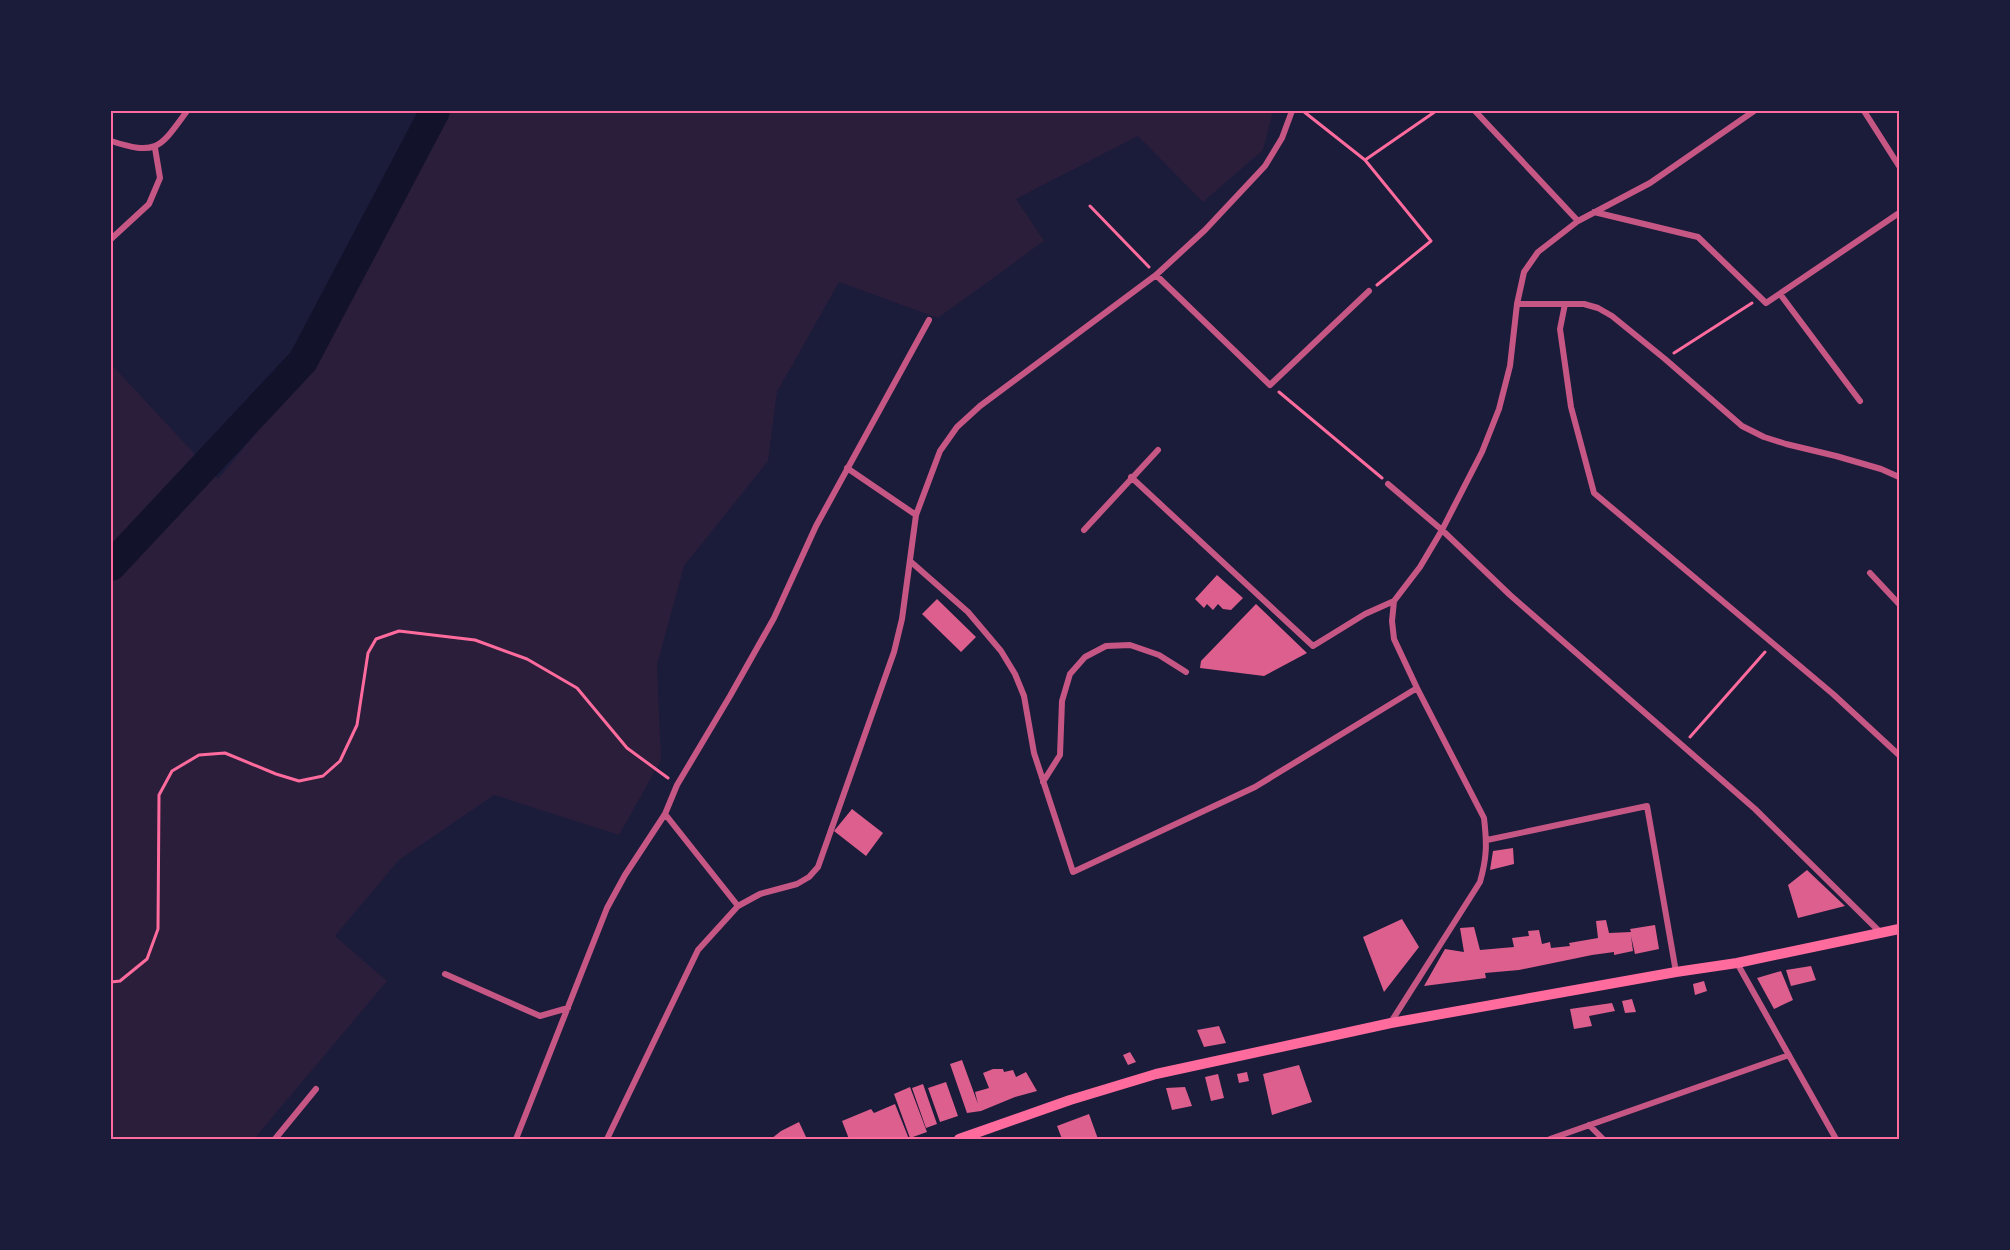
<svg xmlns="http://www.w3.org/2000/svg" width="2010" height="1250" viewBox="0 0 2010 1250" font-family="'Public Sans',sans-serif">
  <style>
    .green { fill: #2a1e3b }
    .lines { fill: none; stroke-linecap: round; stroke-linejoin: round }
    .river { stroke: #12122b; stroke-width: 30 }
    .building { fill: #dd5f8e }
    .path { stroke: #ff6b9d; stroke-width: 3 }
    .minor { stroke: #c65784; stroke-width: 6 }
    .secondary { stroke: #ff6b9d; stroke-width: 10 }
    .neatline { fill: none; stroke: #ff6b9d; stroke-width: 2 }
  </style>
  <rect width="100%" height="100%" fill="#1b1b3a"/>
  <path class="green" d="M431 111H1273L1263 150 1203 202 1138 136 1016 199 1044 241 938 318 839 282 777 392 768 461 684 566 657 665 661 760 619 835 494 795 399 860 335 936 387 981 254 1139H111V364L218 479 309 369Z"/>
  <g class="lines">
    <path class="river" d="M111 566 303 361 435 111"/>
  </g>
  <path class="building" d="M1217 575 1243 598 1231 610 1223 609 1218 604 1213 610 1207 604 1204 608 1195 599Z
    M937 599 976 637 961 652 922 614Z
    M1256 604 1307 653 1264 676 1200 668 1201 661Z
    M852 809 883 833 866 856 834 831Z
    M1513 848 1514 864 1490 870 1493 851Z
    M1807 870 1845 906 1798 918 1788 885Z
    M1402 919 1419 947 1384 992 1363 937Z
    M1606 920 1609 933 1631 932 1630 929 1655 925 1659 949 1635 954 1631 936 1633 951 1614 955V952L1592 955 1519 970 1485 973 1486 978 1424 986 1445 949 1464 952 1460 928 1474 927 1480 950 1514 947 1512 938 1529 936 1528 931 1539 930 1542 944 1550 942 1551 948 1570 946 1569 943 1598 938 1596 921Z
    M1811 966 1816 980 1791 986 1786 970Z
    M1781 971 1793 1000 1774 1009 1757 978Z
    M1704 981 1707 991 1695 995 1693 984Z
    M1632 999 1636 1012 1625 1013 1622 1001Z
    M1612 1003 1615 1011 1589 1016 1592 1026 1574 1029 1570 1009Z
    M1219 1026 1226 1043 1204 1047 1197 1030Z
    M1130 1052 1136 1062 1128 1065 1123 1055Z
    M962 1060 978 1104 975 1092 989 1088 983 1073 993 1069H1003L1004 1072 1013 1070 1016 1077 1026 1072 1037 1091 1015 1097 981 1111 967 1113 950 1064Z
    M1299 1065 1312 1102 1272 1115 1263 1074Z
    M1247 1072 1249 1081 1239 1083 1237 1074Z
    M1218 1074 1224 1098 1211 1101 1205 1077Z
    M946 1082 958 1116 940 1122 928 1088Z
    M923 1084 937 1124 926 1128 912 1088Z
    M910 1087 927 1132 910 1138 894 1094Z
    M1185 1087 1192 1106 1172 1110 1166 1088Z
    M895 1104 909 1139H849L842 1121 871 1109 874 1113Z
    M1089 1114 1098 1139H1062L1057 1126Z
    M799 1122 807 1139H771L781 1131Z"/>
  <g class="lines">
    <path class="path" d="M1303 111 1365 160 1431 241 1377 285
      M1365 160 1436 111
      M1090 206 1149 267
      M1674 353 1752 303
      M1279 392 1382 478
      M1690 737 1765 652
      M111 982 120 981 147 959 158 929 159 795 172 771 199 755 225 753 276 774 299 781 323 776 340 761 357 725 368 653 376 639 399 631 475 640 527 659 577 688 627 748 668 778"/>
    <path class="minor" d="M1475 111 1578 221
      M1864 111 1899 166
      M111 141C157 156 160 148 187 111
      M1594 212 1698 237 1766 303 1899 213
      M111 239 149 204 160 178 155 148
      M1156 275 1270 385 1369 291
      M1780 294 1860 401
      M1517 304H1584L1598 308 1612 316 1665 359 1742 426 1764 437 1786 444 1836 456 1881 469 1899 477
      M1565 304 1560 329 1571 407 1594 493 1833 694 1899 755
      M847 468 916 515
      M1131 477 1313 646 1365 614 1394 601
      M1388 484 1442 530 1510 595 1755 809 1881 933
      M1084 530 1158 450
      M910 561 968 612 1001 651 1015 674 1024 696 1034 753 1073 872 1255 787 1417 688
      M1870 573 1899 604
      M1043 782 1060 755 1062 701 1070 674 1085 657 1106 646 1130 645 1159 655 1186 672
      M665 814 738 906
      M1487 840 1647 806 1676 972
      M1737 963 1836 1139
      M445 974 540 1016 568 1008
      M1391 1022 1480 882C1487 857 1487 844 1484 818L1417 688 1394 639 1392 621 1394 601 1420 567 1442 530 1482 452 1499 409 1510 366 1517 304 1524 272 1538 252 1578 221 1650 183 1754 111
      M1589 1125 1603 1139
      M275 1139 316 1089
      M516 1139 607 908 625 875 665 814 677 785 730 696 774 618 816 526 929 320
      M607 1139 698 950 738 906 760 894 797 884 809 877 818 867 894 652 902 619 916 515 940 451 957 427 980 406 1156 275 1205 230 1265 166 1282 138 1292 111
      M1550 1139 1789 1055"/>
    <path class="secondary" d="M959 1139 1070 1100 1156 1074 1391 1023 1676 972 1737 963 1899 929"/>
  </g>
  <rect width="2010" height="1250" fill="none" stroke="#1b1b3a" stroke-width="225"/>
  <rect x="112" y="112" width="1786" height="1026" class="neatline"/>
</svg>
